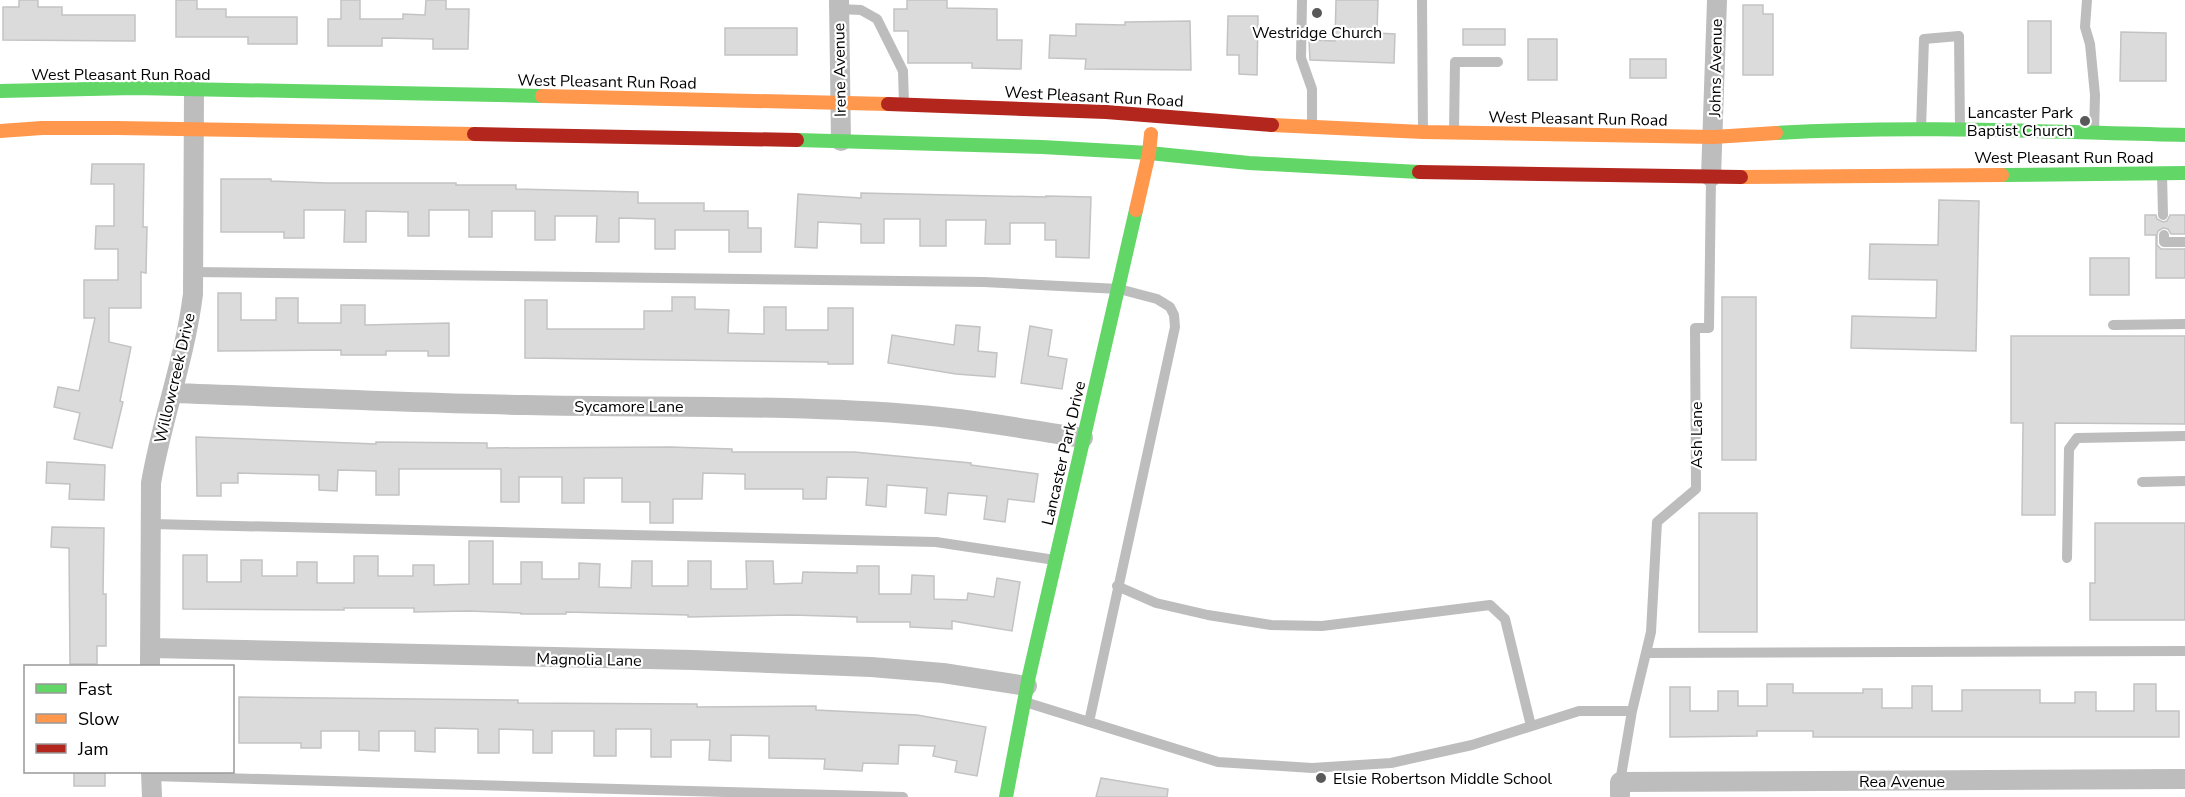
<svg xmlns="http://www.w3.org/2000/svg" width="2185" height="797" viewBox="0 0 2185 797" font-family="'Nunito Sans',sans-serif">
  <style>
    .building { fill: #dbdbdb; stroke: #c3c3c3; stroke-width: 1.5 }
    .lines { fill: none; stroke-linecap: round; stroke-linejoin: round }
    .lane { stroke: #bdbdbd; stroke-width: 10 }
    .street { stroke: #bdbdbd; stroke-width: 20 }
    .fast { stroke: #63d668; stroke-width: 14 }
    .slow { stroke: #ff974d; stroke-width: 14 }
    .jam { stroke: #b3261e; stroke-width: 14 }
    .poi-dot { fill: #595959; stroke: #fff; stroke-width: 2 }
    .labels { text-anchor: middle; stroke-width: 4.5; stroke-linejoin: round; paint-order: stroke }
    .poi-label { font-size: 16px; fill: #000; stroke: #fff }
    .street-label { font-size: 16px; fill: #000; stroke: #fff }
  </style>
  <rect width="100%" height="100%" fill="#fff"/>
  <path class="building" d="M19 0H38V7H62V15H135V41L3 40V7H19Z
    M176 0H197V9H226V17H297V44H248V37H176Z
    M341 0H360V19H403V14L425 15 426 0H446V9H469L468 49H433V39L382 38V46H328V19H341Z
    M907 0H947V8L997 9V40H1022L1021 69 972 68V63H908V31H894V9H907Z
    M1336 0H1378L1377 33 1395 34 1394 63 1310 60 1309 40 1335 41Z
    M1743 5H1763V14H1773V75H1743Z
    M1228 16H1258L1257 75 1239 74V55H1227Z
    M1190 21 1191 70 1085 69 1086 59 1049 58 1050 35 1076 36V24L1125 25V22Z
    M2028 21H2051V73H2028Z
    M725 28H797V55H725Z
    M1463 29H1505V45H1463Z
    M2121 32 2166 33V81H2120Z
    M1528 39H1557V80H1528Z
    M1630 59H1666V78H1630Z
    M92 164H144L143 227H147L146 273 141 272V308H109V342L131 347 120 401 123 402 112 448 74 439 80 413 54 407 58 387 79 391 95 318H84V280H118V249H95L96 226H114V184H91Z
    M221 179H271V181L327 183H456V185H516V189L638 192V203H704V211H748V228H761V252H729V230H675V249H655V219L619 218V242H596L597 216H555V240H535V211H492V237H469V210H429V236H408V212L366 211V242H344L345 210H304V238H284V232H221Z
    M861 193 1046 197V196L1091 197 1089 258 1056 257V240H1045V223H1010V244H985L986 220H946V246H920V219H884V243H861V224L818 222 817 248 795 247 798 194 861 198Z
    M1939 200 1979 201 1976 351 1851 348 1852 316 1936 318 1937 280 1869 279 1870 244 1938 245Z
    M2145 215H2156L2157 219 2163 222 2167 221 2170 215H2185V234H2171L2168 229 2163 228 2158 231 2157 235V245L2161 249H2185V278H2156V235H2145Z
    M2090 258H2129V295H2090Z
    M218 293H241V320H276V298H298V323H341V305H365V325L449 323V356H428V351H386V355H341V350L218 351Z
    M672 297H695V309L729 310 728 333 764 334V307H786V330H828V308H853V364H828V362L525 358V300H547V329H644V311H672Z
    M1722 297H1756V460H1722Z
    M956 325 980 327 978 351 997 353 995 377 956 374 888 363 892 335 954 345Z
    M1030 326 1052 330 1048 356 1067 359 1062 389 1021 383Z
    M2011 336H2185V424L2055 423V515H2022L2023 423H2011Z
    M196 437 376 444V442L487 443V448L670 447 732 449V452H854L971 463V465L1038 474 1034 502 1008 499 1005 522 984 519 987 496 948 493 946 515 925 513 927 488 887 485 886 507 866 505 868 478 827 477 826 499H803V489H745V474L703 473 702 499H673V523H650V502H622V478H584V503H562V477H519V502H501V469H399V495H376V471L338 470 337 491 319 490V475L238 473V483H221V496H197Z
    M47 462 105 465 104 500 69 499 70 484 46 483Z
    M1699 513H1757V632H1699Z
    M2095 523H2185V620H2090V583H2095Z
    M52 527 104 528 103 594H106V646H97V664H70L69 548 51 547Z
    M469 541H493V584H521V562H542V579H579V563L600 564 599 587 631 588 632 561H652V586H688V561H711V589H747L746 561H773L774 584 802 583 803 572 857 573V566H879V594H911L912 575 934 576V599L967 600 968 593 994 597 997 578 1020 582 1012 631 952 621V629L910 627V622H857V617L792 615 688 617V615L566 612V614H521V613L468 611 414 612V608H344V610L183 609V555H207V582H241V560H262V576H297V562H317V583H354V556H378V576H413V565H434V585L469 584Z
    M1767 684H1793V693H1863V689H1882V708H1912V686H1932V711H1962V690H2040V703H2075V692H2096V711H2134V684H2156V711H2179V737H1813V731H1757V736L1670 737V687H1690V711H1718V691H1738V706H1767Z
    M239 697 518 700V703L697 704V707L816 706V710L917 715 986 727 977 776 955 772 957 761 933 756 935 746 899 745 898 764 863 763 862 771 824 769 825 759 769 758V736L731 735V761L709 760 710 740H671V757H651V729H616V756H594V731H552V753H533V730L499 729V753H478V729L435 728V752L415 751V731H379V751L359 750V731H321V748H301V743H239Z
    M74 771H105V786H74Z
    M1101 778 1168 789 1167 797H1096Z"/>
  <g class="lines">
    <path class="lane" d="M1302 0 1301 58 1312 89V127
      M1422 0 1423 132
      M2087 0 2085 27 2090 44 2095 95 2094 133
      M839 9 861 10 877 19 903 71 904 104
      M1921 129 1924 39 1959 36 1960 130
      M1454 132 1455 62H1498
      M2162 174 2163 215
      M2164 235V242H2185
      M193 272 984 282 1119 289 1157 299 1170 307 1174 315 1175 327 1089 722
      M2113 325 2185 324
      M2142 482 2185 481
      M151 524 936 542 1055 560
      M2067 558 2069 449 2077 438 2185 436
      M1117 586 1156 603 1208 615 1271 625 1322 626 1490 605 1505 619 1531 726
      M1646 653 2185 651
      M1025 702 1218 762 1312 768 1391 763 1472 745 1579 711H1632
      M151 776 903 797
      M1620 782 1632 711 1651 632 1657 522 1696 489 1695 328H1709L1711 178"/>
    <path class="street" d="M839 0 841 141
      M1711 177 1717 0
      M173 393C290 397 408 403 526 405 657 408 789 404 920 415 974 419 1029 430 1083 438
      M150 648 693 660 871 667 943 673 1027 686
      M150 666 151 483C162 419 185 358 193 294L194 90
      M151 772 152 797
      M1620 797V782L2185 779"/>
    <path class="fast" d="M0 91 134 88 542 96
      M1776 133C1912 125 2049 132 2185 135
      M797 140 1042 147 1149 153 1249 163 1419 172
      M2002 175 2185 173
      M1006 797 1029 676 1136 210"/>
    <path class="slow" d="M542 96 888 104
      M1272 125 1423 132 1714 137 1776 133
      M0 131 42 128H117L474 134
      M1741 177 2002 175
      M1136 210 1149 153 1151 134"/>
    <path class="jam" d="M888 104 1106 112 1272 125
      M474 134 797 140
      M1419 172 1741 177"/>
  </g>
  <g class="poi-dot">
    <circle cx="1317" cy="13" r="6"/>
    <circle cx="2085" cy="121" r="6"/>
    <circle cx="1321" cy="778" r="6"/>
  </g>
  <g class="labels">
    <g class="poi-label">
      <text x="1317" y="38">Westridge Church</text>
      <text x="2073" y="118" text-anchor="end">Lancaster Park<tspan x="2073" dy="18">Baptist Church</tspan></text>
      <text x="1333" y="784" text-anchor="start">Elsie Robertson Middle School</text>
    </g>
    <g class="street-label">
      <text transform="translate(1715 68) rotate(-89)" y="6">Johns Avenue</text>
      <text transform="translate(839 70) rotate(-91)" y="6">Irene Avenue</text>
      <text x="121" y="80">West Pleasant Run Road</text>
      <text transform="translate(607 81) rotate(1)" y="6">West Pleasant Run Road</text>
      <text transform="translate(1094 96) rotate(3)" y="6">West Pleasant Run Road</text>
      <text transform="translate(1578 118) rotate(1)" y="6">West Pleasant Run Road</text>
      <text x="2064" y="163">West Pleasant Run Road</text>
      <text transform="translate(174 378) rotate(-77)" y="6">Willowcreek Drive</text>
      <text x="629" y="412">Sycamore Lane</text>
      <text transform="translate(1696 435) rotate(-90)" y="6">Ash Lane</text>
      <text transform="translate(1063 453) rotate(-77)" y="6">Lancaster Park Drive</text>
      <text transform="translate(589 659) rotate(1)" y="6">Magnolia Lane</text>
      <text x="1902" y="787">Rea Avenue</text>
    </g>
  </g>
  <rect x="24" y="665" width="210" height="108" fill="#ffffff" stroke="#999999" stroke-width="1.5"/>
  <rect x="36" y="684" width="30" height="9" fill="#63d668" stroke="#999999" stroke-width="1.5"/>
  <text x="78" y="695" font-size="18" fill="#000000">Fast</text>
  <rect x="36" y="714" width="30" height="9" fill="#ff974d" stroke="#999999" stroke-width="1.5"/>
  <text x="78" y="725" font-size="18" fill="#000000">Slow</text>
  <rect x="36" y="744" width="30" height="9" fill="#b3261e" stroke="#999999" stroke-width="1.5"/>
  <text x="78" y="755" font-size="18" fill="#000000">Jam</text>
</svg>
